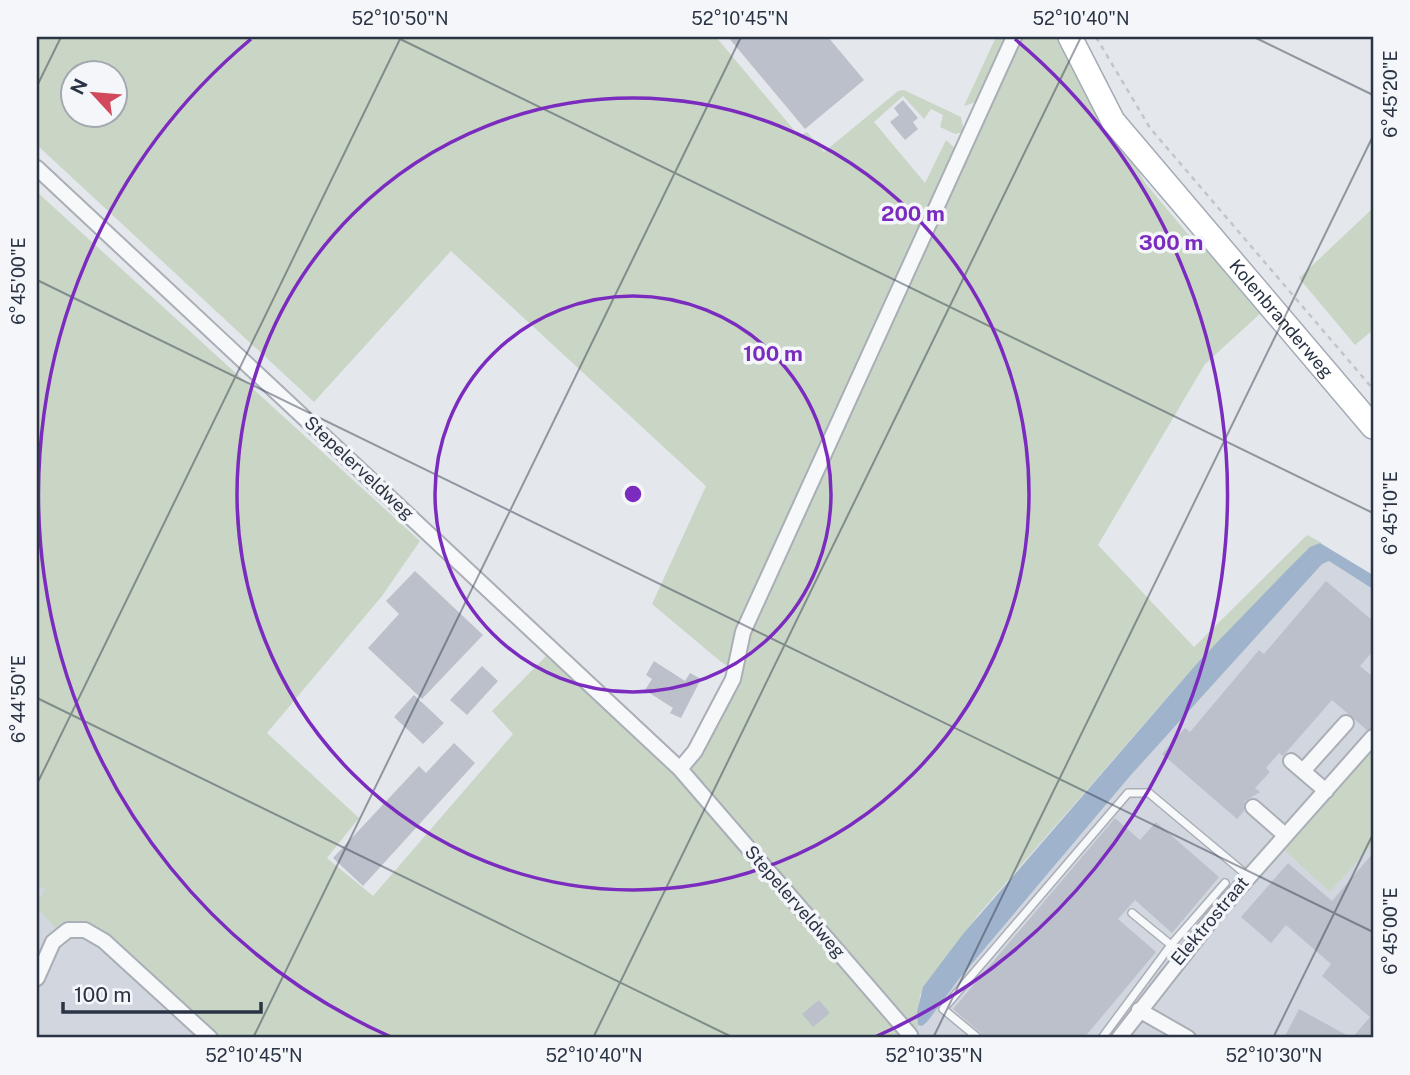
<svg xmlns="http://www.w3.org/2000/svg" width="1410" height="1075" viewBox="0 0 1410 1075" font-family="'Public Sans',sans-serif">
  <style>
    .built { fill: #d2d6de }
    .green { fill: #c9d6c5; fill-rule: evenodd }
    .water { fill: #9fb4cc }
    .building { fill: #bbc0ca }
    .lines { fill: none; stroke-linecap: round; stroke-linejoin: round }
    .lane-casing { stroke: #a9aeb7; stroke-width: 10 }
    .street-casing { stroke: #a9aeb7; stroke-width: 18 }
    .primary-casing { stroke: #a3abb8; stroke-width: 26 }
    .path { stroke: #c2c5cb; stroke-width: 2.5; stroke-dasharray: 5 5; stroke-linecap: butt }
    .lane { stroke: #f7f8fa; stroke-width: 7 }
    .street { stroke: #f7f8fa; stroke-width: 14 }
    .primary { stroke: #fff; stroke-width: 23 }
    .ticks { fill: none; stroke: #2b3445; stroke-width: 2; stroke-opacity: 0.45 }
    .ring { fill: none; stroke: #7b2cbf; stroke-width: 3.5 }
    .labels { text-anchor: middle; stroke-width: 7; stroke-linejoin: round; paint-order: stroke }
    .street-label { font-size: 18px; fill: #2b3445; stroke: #f4f6f9 }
    .centre { fill: #7b2cbf; stroke: #f4f6f9; stroke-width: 3.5 }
    .ring-label { font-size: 21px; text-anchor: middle; font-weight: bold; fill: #7b2cbf; stroke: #f4f6f9; stroke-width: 7; stroke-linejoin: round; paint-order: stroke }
    .neatline { fill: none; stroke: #2b3445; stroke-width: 2.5 }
    .ticks-label { font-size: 18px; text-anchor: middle; fill: #2b3445 }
  </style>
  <rect width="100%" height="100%" fill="#e4e7ec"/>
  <path class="built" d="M1324 551 1373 583V1038H909L979 930Z
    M37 810 291 1038H37Z"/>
  <path class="green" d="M37 37H716L799 136 807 132 824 152 898 91 904 90 961 117 964 132 955 134 940 127 943 115 931 109 924 119 903 96 874 122 925 183 946 140 957 150 731 662 726 665 720 661 652 604 706 486 451 251 314 402 37 145ZM74 74H116V116H74Z
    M996 37H1008L979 101 964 106Z
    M1018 37H1061L1146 184 1187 233 1219 258 1262 312 1205 364 1098 545 1194 647 1307 535 1322 543 1310 548 1199 661 978 915 920 995 918 1025 914 1034 689 773 733 691 745 643Z
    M37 192 420 541 382 596 267 733 359 818 327 858 373 896 513 734 492 711 548 654 666 765 890 1023 907 1038H222L108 935 71 923 55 928 37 907V896L40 899 45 889 37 885Z
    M1373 208V330L1355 345 1299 278Z
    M1373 743V843L1330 892 1282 848Z"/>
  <path class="water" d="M1320 543 1373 575V589L1329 561 1322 564 1130 776 959 979 927 1022 922 1026 918 1025 917 1012 923 987 963 934 1199 661 1285 572 1310 547Z"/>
  <path class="building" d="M728 37H828L864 80 805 129Z
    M903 100 918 118 913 122 918 129 905 140 890 122 899 115 894 108Z
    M415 571 483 635 422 699 368 648 399 614 386 601Z
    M1326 581 1373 621V651L1360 666 1373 677V728L1367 730 1332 700 1283 756 1279 753 1266 768 1270 772 1255 788 1260 792 1245 801 1244 811 1237 819 1162 754 1185 728 1190 732 1259 650 1264 654Z
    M654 661 685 681 690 673 701 679 681 718 670 713 673 708 645 690 652 679 646 675Z
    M482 666 498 681 467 715 450 700Z
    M414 695 444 723 423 744 394 717Z
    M454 743 475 763 363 886 333 858 419 766 426 773Z
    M1115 818 1140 840 1156 822 1219 877 1172 933 1135 900 1118 919 1156 952 1084 1038H986L953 1009Z
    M1373 853V1038H1352L1370 1017 1322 976 1331 964 1286 925 1271 943 1241 917 1288 863 1332 901Z
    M819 1000 830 1013 813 1027 802 1014Z
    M1299 1009 1352 1038H1284Z"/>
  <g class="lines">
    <g class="lane-casing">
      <path id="lane" d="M1132 913 1182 954
        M978 1038 943 1009 1128 793H1149L1248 876
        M1102 1038 1171 945 1225 883"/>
    </g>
    <g class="street-casing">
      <path id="street" d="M37 168 680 769 910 1035
        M1291 761 1326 791
        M680 769 695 751 733 679 743 632 1014 37
        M1303 771 1346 723
        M1253 807 1285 835
        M37 978 53 942 68 930H85L104 941 210 1038
        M1139 1010 1188 1038
        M1119 1038 1216 914 1373 737"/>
    </g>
    <g class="primary-casing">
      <g id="primary">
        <path id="s1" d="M1070 37 1113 121 1373 427"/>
      </g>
    </g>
    <path class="path" d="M1096 37 1150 128 1373 389"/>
    <use href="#lane" class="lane"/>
    <use href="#street" class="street"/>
    <use href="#primary" class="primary"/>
  </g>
  <path class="ticks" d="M396 37 1373 513M1254 37 1373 95M37 86 61 37M37 280 1373 932M37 698 734 1038M37 784 401 37M253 1038 741 37M593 1038 1081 37M933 1038 1373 136M1273 1038 1373 834"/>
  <g class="ring">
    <circle cx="633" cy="494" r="198"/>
    <circle cx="633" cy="494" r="396"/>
    <path d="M391 1037A594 594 0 0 1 251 39M1015 39A594 594 0 0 1 875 1037"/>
  </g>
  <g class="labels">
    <g class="street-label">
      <text dy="6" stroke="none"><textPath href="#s1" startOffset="354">Kolenbranderweg</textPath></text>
      <text transform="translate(359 468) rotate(43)" y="6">Stepelerveldweg</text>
      <text transform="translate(795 902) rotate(49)" y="6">Stepelerveldweg</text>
      <text transform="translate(1210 921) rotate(-50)" y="6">Elektrostraat</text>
    </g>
  </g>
  <circle cx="633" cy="494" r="10" class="centre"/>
  <g class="ring-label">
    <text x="913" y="221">200 m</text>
    <text x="1171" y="250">300 m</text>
    <text x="773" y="361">100 m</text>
  </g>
  <rect width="1410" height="1075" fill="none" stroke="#f4f6f9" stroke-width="77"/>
  <g transform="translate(94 94) rotate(296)"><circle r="33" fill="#f4f6f9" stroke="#a4a8b1" stroke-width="2"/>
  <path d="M0-5L12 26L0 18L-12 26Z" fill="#d1495b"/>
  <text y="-10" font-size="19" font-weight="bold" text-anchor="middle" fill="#2b3445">N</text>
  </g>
  <path d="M63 1002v10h198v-10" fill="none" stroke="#2b3445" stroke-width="3.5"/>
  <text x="74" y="1002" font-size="21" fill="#2b3445" stroke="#f4f6f9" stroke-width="5" paint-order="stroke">100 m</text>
  <rect x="38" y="38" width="1334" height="998" class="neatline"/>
  <g class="ticks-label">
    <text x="400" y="25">52°10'50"N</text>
    <text x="740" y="25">52°10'45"N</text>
    <text x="1081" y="25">52°10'40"N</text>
    <text transform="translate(1391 94) rotate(-90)" y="6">6°45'20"E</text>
    <text transform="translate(19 281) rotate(-90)" y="6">6°45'00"E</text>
    <text transform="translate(1391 513) rotate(-90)" y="6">6°45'10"E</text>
    <text transform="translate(19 699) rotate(-90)" y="6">6°44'50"E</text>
    <text transform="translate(1391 931) rotate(-90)" y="6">6°45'00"E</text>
    <text x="254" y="1062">52°10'45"N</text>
    <text x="594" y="1062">52°10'40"N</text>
    <text x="934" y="1062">52°10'35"N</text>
    <text x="1274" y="1062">52°10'30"N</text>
  </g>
</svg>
